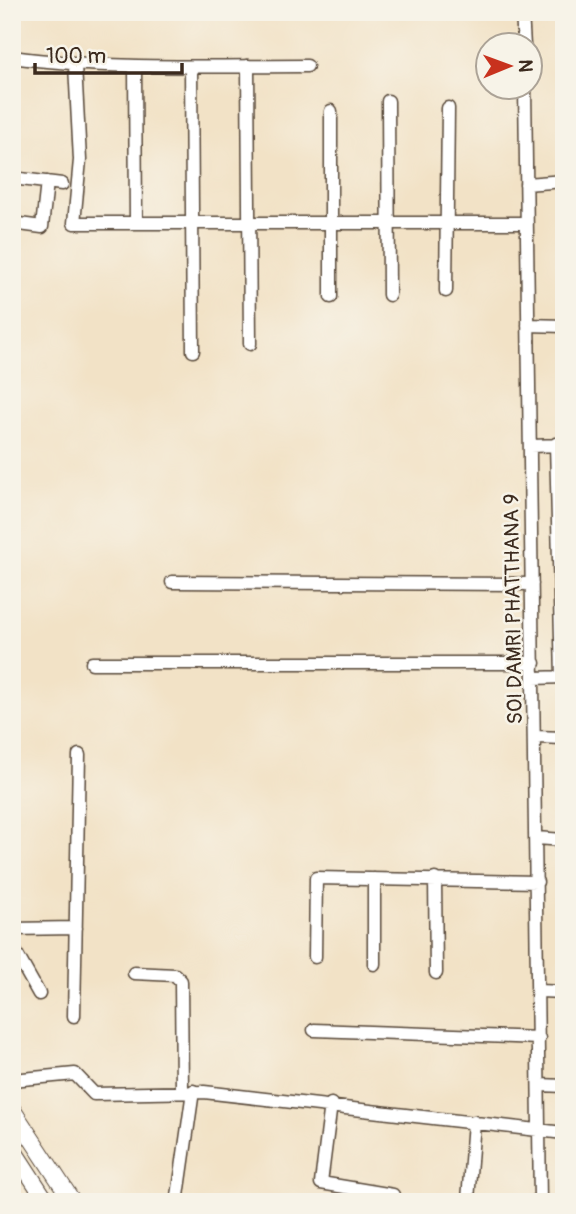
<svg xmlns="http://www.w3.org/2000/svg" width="576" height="1214" viewBox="0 0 576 1214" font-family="Pangolin,sans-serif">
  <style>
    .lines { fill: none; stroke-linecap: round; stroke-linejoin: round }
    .minor-casing { stroke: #564637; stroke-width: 15 }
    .major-casing { stroke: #564637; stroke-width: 18 }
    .minor { stroke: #fff; stroke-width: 12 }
    .major { stroke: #fff; stroke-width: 16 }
    .labels { text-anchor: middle; stroke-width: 5; stroke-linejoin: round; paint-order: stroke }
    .street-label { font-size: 21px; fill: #3b2a1e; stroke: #f7f3e8 }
  </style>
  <rect width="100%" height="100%" fill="#f7f3e8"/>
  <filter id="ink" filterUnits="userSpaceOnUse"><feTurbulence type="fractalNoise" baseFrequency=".0143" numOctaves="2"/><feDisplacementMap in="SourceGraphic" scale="14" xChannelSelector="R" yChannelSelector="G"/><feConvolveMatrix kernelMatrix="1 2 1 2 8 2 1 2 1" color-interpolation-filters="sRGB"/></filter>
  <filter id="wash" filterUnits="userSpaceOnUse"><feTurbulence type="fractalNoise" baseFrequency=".00686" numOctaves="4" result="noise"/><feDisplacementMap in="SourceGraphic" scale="28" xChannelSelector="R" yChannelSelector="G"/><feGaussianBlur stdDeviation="1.57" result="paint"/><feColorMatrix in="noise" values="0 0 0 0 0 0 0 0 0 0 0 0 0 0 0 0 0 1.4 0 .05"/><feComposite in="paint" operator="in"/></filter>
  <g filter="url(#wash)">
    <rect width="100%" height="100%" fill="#f2e2c6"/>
  </g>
  <g filter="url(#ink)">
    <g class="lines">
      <g class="minor-casing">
        <path id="minor" d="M522 12 524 46
          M12 57C110 70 208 66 307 66
          M75 65 80 160 74 223H527
          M248 66 250 344
          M135 67 136 223
          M191 67 193 351
          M525 88 540 1202
          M388 101 389 295
          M12 178 62 184
          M526 184 564 181
          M12 223 42 227 47 182
          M446 291 448 108
          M331 297V111
          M528 325 564 326
          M556 444 562 677
          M530 446 563 445
          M172 582 532 584
          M92 663H534
          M534 678 564 677
          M535 737 564 738
          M536 838 564 840
          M374 879V964
          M435 879 436 973
          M12 929 76 928
          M12 946 39 994
          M315 957 316 878 537 882
          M134 973 175 975 181 981 182 1091
          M539 991 564 992
          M74 1016 79 755
          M314 1030 539 1038
          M12 1080 75 1074 94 1094 204 1092 564 1133
          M540 1085 564 1086
          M331 1104 321 1183 393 1195
          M178 1196 193 1091
          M468 1200 474 1122"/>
      </g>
      <g class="major-casing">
        <path id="major" d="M12 1109 73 1202
          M12 1148 47 1202"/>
      </g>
      <use href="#minor" class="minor"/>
      <use href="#major" class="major"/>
    </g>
  </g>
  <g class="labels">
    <g class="street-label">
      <text transform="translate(513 609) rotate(-91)" y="7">SOI DAMRI PHATTHANA 9</text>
    </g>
  </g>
  <rect width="576" height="1214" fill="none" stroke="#f7f3e8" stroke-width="42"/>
  <g transform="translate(509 66) rotate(89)"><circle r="33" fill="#f7f3e8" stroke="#aca397" stroke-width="2"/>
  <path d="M0-5L12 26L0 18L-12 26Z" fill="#c8321e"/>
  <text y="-10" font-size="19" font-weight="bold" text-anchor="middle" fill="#3b2a1e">N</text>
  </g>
  <path d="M35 63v10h147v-10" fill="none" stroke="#3b2a1e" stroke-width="3.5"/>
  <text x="46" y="63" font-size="21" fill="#3b2a1e" stroke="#f7f3e8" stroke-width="5" paint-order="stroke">100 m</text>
</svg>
